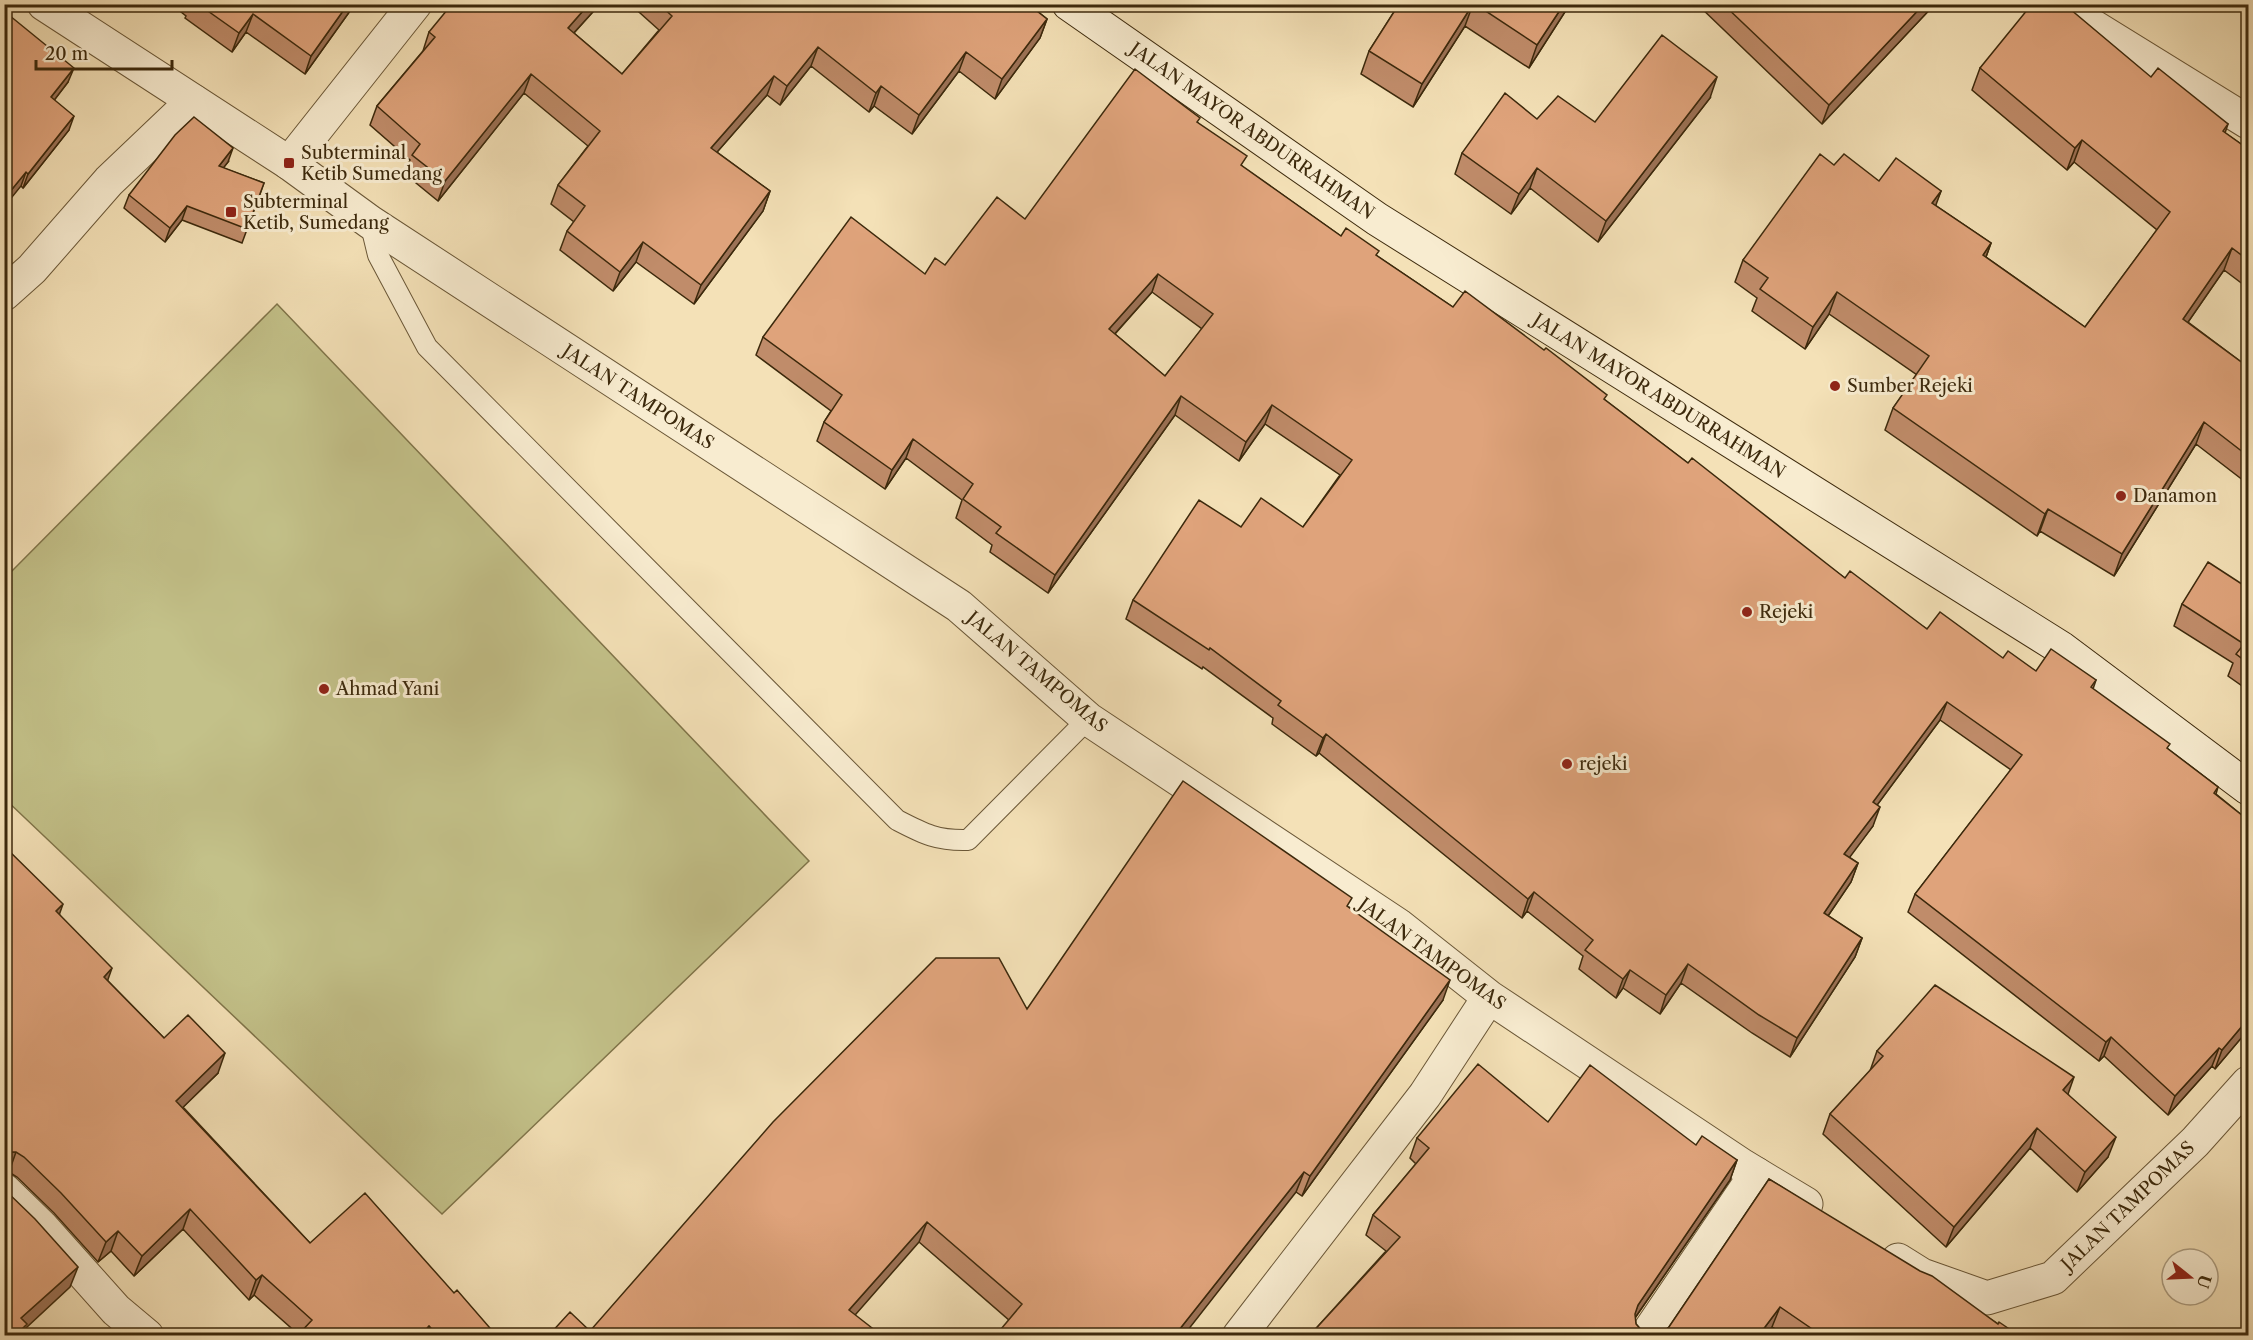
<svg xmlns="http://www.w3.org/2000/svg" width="2253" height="1340" viewBox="0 0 2253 1340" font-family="'Libre Caslon Text',serif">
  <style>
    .green { fill: #c3c189; stroke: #80754a; stroke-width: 1.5 }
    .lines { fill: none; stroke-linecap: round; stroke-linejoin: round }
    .service-casing { stroke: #6a5737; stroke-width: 22 }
    .minor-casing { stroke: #6a5737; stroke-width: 35 }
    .tertiary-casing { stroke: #6a5737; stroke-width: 35 }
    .secondary-casing { stroke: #3c290c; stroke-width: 35 }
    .service { stroke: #f8ecd0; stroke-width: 20 }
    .minor { stroke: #f8ecd0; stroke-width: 33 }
    .tertiary { stroke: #f8ecd0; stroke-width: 33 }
    .secondary { stroke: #f8ecd0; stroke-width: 33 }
    .wall { fill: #c08c6a; stroke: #3c290c; stroke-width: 1.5; fill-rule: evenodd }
    .shaded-wall { fill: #9c7256; stroke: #3c290c; stroke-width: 1.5 }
    .building { fill: #dfa37b; stroke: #3c290c; stroke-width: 1.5; fill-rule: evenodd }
    .poi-dot { fill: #8f2418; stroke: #f8ecd0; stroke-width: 2 }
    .labels { text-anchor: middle; stroke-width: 6; stroke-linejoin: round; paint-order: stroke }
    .street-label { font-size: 18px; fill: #3c290c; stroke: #f8ecd0 }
    .poi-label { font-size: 18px; fill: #3c290c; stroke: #f8ecd0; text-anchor: start }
  </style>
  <rect width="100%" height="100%" fill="#f4e1b7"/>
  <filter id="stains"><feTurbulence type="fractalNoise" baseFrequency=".00333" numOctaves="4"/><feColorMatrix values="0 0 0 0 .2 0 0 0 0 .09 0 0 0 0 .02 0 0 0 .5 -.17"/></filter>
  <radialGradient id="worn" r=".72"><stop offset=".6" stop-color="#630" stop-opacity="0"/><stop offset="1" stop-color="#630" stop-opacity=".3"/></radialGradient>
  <path class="green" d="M277 304 809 861 442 1214 5 799V578Z"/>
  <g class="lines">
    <g class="service-casing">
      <path id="service" d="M370 222 378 255 427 347 897 820C924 834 937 841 968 840L1088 719"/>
    </g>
    <g class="minor-casing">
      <path id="minor" d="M289 163 415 4
        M4 294 32 269 109 181 193 101
        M4 1190 41 1226 116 1310 147 1336
        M1646 1336 1756 1174"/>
    </g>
    <g class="tertiary-casing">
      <path id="tertiary" d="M44 4 289 163 370 222 959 606 1088 719 1398 925 1489 997 1743 1166 1806 1204
        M2057 4 2248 122
        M1898 1260 1922 1275 1987 1298 2053 1278 2195 1142 2248 1083
        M1239 1336 1425 1095 1489 997"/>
    </g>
    <g class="secondary-casing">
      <path id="secondary" d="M1069 4 1377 219 2061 648 2248 788"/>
    </g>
    <use href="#service" class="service"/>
    <use href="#minor" class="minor"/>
    <use href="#tertiary" class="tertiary"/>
    <use href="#secondary" class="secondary"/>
  </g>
  <path class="wall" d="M171 4H355L305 74 246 32 232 52 185 18 186 16Z
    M600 4 574 33 622 74 659 30 630 4H1028L1047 19 1040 38 995 99 959 71 912 134 874 106 869 112 811 66 780 105 767 95 717 152 770 191 763 211 694 304 636 262 613 291 560 250 567 231 574 222 551 204 558 185 588 146 524 93 438 201 405 174 410 160 370 125 377 106 423 51 429 32Z
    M1399 4H1570L1529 68 1465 26 1413 107 1361 74 1369 51Z
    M1697 4H1935L1822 124Z
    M4 11 68 82 54 100 69 130 23 188 21 186Z
    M1980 68 2151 77 2228 124 2225 133 2248 149V288L2224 270 2188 322 2248 367V484L2196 444 2114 576 2040 531 2037 536 1885 430 1893 408 1917 375 1829 314 1805 349 1752 311 1757 298 1735 282 1743 260 1834 165 1879 181 1941 191 1935 205 1991 243 1986 257 2085 327 2157 230 2074 162 2067 170 1972 90Z
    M1710 98 1598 242 1530 188 1511 214 1455 174 1462 153 1537 119 1595 122Z
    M1198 123 1243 167 1341 236 1377 256 1453 307 1605 400 1688 463 1845 578 1927 629 2036 671 2096 680 2093 689 2168 749 2218 787 2216 794 2248 820V1030L2215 1069 2212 1066 2168 1115 2104 1056 2099 1061 1908 912 1915 894 2011 770 1940 720 1877 805 1873 826 1849 857 1858 863 1851 882 1828 916 1862 938 1855 957 1790 1057 1752 1033 1681 983 1660 1014 1623 988 1616 998 1579 969 1583 956 1527 911 1522 918 1319 753 1316 756 1272 724 1273 718 1203 667 1202 669 1126 619 1133 600 1241 527H1303L1340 475 1265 424 1239 461 1175 415 1048 593 990 552 992 545 956 518 962 500 906 458 885 489 817 441 824 422 831 411 756 355 763 337 925 274 945 265ZM1152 292 1202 329 1165 376 1115 334Z
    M228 162 223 168 264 183 242 243 182 220 165 242 124 208 129 195Z
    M2248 588V690L2228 676 2233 663 2174 626 2182 604Z
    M4 846 59 914 108 981 164 1038 218 1073 183 1107 310 1243 454 1293 496 1335H298H299L254 1295 249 1300 183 1229 134 1276 111 1251 98 1262 54 1213 17 1177 9 1172H4Z
    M1349 907 1443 1000 1302 1196 1296 1192 1009 1320 919 1242 590 1331 1027 1009Z
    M1877 1051 2068 1094 2108 1157 2077 1192 2030 1148 1946 1247 1823 1134 1830 1114 1870 1071Z
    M1548 1122 1696 1145 1737 1160 1730 1180 1635 1318 1636 1324 1643 1332 1652 1335 1661 1333 1669 1327 1769 1179 1998 1324 2018 1335H1785L1772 1327 1766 1335H1310L1386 1251 1366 1235 1373 1215 1416 1164 1410 1158 1417 1138Z"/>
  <path class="shaded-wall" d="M348 4H355L305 74 311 56Z
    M589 4H600L561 47 568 28Z
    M1473 4 1465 26 1413 107 1422 84Z
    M1564 4H1570L1529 68 1537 45Z
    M1924 4H1935L1822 124 1829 105Z
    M253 14 246 32 232 52 239 33Z
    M1047 19 1040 38 995 99 1002 79Z
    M818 47 811 66 780 105 787 86Z
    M966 52 959 71 912 134 919 115Z
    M74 68 68 82 46 111 51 97Z
    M531 74 524 93 438 201 445 181Z
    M774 76 767 95 704 167 711 148Z
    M1717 77 1710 98 1598 242 1606 221Z
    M881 86 874 106 869 112 876 93Z
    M74 116 69 130 23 188 28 174Z
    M2082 140 2074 162 2067 170 2075 148Z
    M233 148 228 162 214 180 219 166Z
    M1537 168 1530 188 1511 214 1519 194Z
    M26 172 21 186 4 207V199Z
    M770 191 763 211 694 304 701 285Z
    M1941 191 1933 213 1932 203Z
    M187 206 182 220 165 242 170 228Z
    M643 242 636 262 613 291 620 272Z
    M1991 243 1983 265V255Z
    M2232 248 2224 270 2175 341 2183 319Z
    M1158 274 1152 292 1102 348 1109 329Z
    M1837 292 1829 314 1805 349 1813 327Z
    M1181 396 1175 415 1048 593 1055 575Z
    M1272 405 1265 424 1239 461 1246 442Z
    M2204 422 2196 444 2114 576 2122 554Z
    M913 439 906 458 885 489 892 470Z
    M2048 509 2040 531 2037 536 2045 514Z
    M1947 702 1940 720 1866 820 1873 802Z
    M1326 734 1319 753 1316 756 1323 738Z
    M1880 807 1873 826 1838 873 1844 854Z
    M1858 863 1851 882 1817 932 1824 913Z
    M1534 892 1527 911 1522 918 1528 899Z
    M63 904 56 924V911Z
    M1862 938 1855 957 1790 1057 1797 1038Z
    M1688 964 1681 983 1660 1014 1666 995Z
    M112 968 105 988 104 977Z
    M1630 970 1623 988 1616 998 1623 979Z
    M1450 980 1443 1000 1302 1196 1310 1176Z
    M2248 1019V1030L2215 1069 2222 1050Z
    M2111 1037 2104 1056 2099 1061 2106 1042Z
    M2219 1048 2212 1066 2168 1115 2175 1096Z
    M225 1053 218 1073 169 1121 176 1101Z
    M2074 1077 2067 1097 2063 1090Z
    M2037 1128 2030 1148 1946 1247 1954 1227Z
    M2116 1137 2108 1157 2077 1192 2085 1172Z
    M7 1152H16L9 1172H4V1153Z
    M1737 1160 1730 1180 1630 1325 1638 1305Z
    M1304 1172 1296 1192 1184 1335H1175Z
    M190 1209 183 1229 134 1276 142 1256Z
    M927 1222 919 1242 842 1330 849 1310Z
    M118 1231 111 1251 98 1262 106 1242Z
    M78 1267 70 1287 26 1328 23 1335H15L21 1318Z
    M262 1275 254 1295 249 1300 256 1280Z
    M1780 1307 1772 1327 1766 1335H1759Z
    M429 1326 426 1335H421Z"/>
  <path class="building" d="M198 4H348L311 56 253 14 239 33Z
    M452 4H589L568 28 622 74 672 16 659 4H1028L1047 19 1002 79 966 52 919 115 881 86 876 93 818 47 787 86 774 76 711 148 770 191 701 285 643 242 620 272 567 231 585 206 558 185 600 131 531 74 445 181 412 155 420 144 377 106 435 37 429 32Z
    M1399 4H1473L1422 84 1369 51Z
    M1475 4H1564L1537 45Z
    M1723 4H1924L1829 105Z
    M2032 4H2064L2151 77 2158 68 2228 124 2223 131 2248 149V260L2232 248 2183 319 2248 367V456L2204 422 2122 554 2048 509 2045 514 1893 408 1929 356 1837 292 1813 327 1760 289 1768 278 1743 260 1820 154 1834 165 1844 154 1879 181 1896 158 1941 191 1932 203 1991 243 1983 255 2085 327 2170 212 2082 140 2075 148 1980 68Z
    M4 11 74 68 51 97 74 116 28 174 26 172 4 199Z
    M1662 35 1717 77 1606 221 1537 168 1519 194 1462 153 1505 93 1537 119 1558 96 1595 122Z
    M1135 69 1200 118 1197 122 1247 156 1241 165 1341 236 1346 228 1379 251 1376 255 1453 307 1465 291 1544 350 1546 348 1607 395 1604 399 1688 463 1692 458 1845 578 1850 571 1927 629 1940 612 2003 658 2008 651 2036 671 2051 649 2096 680 2091 687 2170 744 2167 748 2218 787 2214 793 2248 820V1019L2222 1050 2219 1048 2175 1096 2111 1037 2106 1042 1915 894 2022 755 1947 702 1873 802 1880 807 1844 854 1858 863 1824 913 1862 938 1797 1038 1759 1015 1688 964 1666 995 1630 970 1623 979 1585 950 1593 940 1534 892 1528 899 1326 734 1323 738 1278 705 1281 701 1210 648 1209 650 1133 600 1199 500 1241 527 1261 498 1303 527 1352 460 1272 405 1246 442 1181 396 1055 575 996 533 1001 527 963 499 973 484 913 439 892 470 824 422 842 395 763 337 851 217 925 274 935 258 945 265 997 197 1025 219ZM1158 274 1213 314 1165 376 1109 329Z
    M194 117 233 148 219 166 264 183 247 229 187 206 170 228 129 195 175 135Z
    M2208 562 2248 588V663L2236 654 2244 644 2182 604Z
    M1183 781 1352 898 1347 906 1450 980 1310 1176 1304 1172 1175 1335H996L1022 1304 927 1222 849 1310 881 1335H549L570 1312 590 1331 773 1122 936 958H999L1027 1009Z
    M4 846 63 904 56 911 112 968 104 977 164 1038 188 1015 225 1053 176 1101 310 1243 365 1193 454 1293 457 1290 496 1335H437L429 1326 421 1335H298L312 1320 262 1275 256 1280 190 1209 142 1256 118 1231 106 1242 61 1193 24 1157 16 1152H7L4 1153Z
    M1935 985 2074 1077 2063 1090 2116 1137 2085 1172 2037 1128 1954 1227 1830 1114 1883 1056 1877 1051Z
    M1478 1064 1548 1122 1590 1065 1696 1145 1702 1136 1737 1160 1638 1305 1635 1314 1636 1324 1643 1332 1652 1335 1661 1333 1669 1327 1769 1179 1920 1271 1932 1276 1998 1324 1999 1322 2018 1335H1821L1780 1307 1759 1335H1310L1400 1237 1373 1215 1429 1148 1417 1138Z
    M4 1189 35 1219 78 1267 21 1318 27 1324 16 1335H4Z"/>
  <g class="poi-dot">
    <rect x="283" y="157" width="12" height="12" rx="3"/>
    <rect x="225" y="206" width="12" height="12" rx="3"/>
    <circle cx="1835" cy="386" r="6"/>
    <circle cx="2121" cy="496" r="6"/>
    <circle cx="1747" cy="612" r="6"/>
    <circle cx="324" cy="689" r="6"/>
    <circle cx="1567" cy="764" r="6"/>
  </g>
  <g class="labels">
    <g class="street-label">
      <text transform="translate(1252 131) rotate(35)" y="6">JALAN MAYOR ABDURRAHMAN</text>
      <text transform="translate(1659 396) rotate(32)" y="6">JALAN MAYOR ABDURRAHMAN</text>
      <text transform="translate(638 397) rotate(33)" y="6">JALAN TAMPOMAS</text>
      <text transform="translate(1037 672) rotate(40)" y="6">JALAN TAMPOMAS</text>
      <text transform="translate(1432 954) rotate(36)" y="6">JALAN TAMPOMAS</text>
      <text transform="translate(2128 1206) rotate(-44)" y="6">JALAN TAMPOMAS</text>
    </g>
    <g class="poi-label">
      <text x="301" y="159">Subterminal<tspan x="301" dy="21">Ketib Sumedang</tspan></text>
      <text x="243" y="208">Subterminal<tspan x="243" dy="21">Ketib, Sumedang</tspan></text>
      <text x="1847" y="392">Sumber Rejeki</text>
      <text x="2133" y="502">Danamon</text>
      <text x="1759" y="618">Rejeki</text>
      <text x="336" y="695">Ahmad Yani</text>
      <text x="1579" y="770">rejeki</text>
    </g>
  </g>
  <rect width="2253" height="1340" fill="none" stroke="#f4e1b7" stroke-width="24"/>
  <rect x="6" y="6" width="2241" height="1328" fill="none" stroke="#3c290c" stroke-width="3"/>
  <rect x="12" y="12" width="2229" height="1316" fill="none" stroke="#3c290c" stroke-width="1.5"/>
  <g transform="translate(2190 1277) rotate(108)"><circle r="28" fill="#f8ecd0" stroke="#ad9e82" stroke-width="1.5"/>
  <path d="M0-4.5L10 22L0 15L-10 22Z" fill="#8f2418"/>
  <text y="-9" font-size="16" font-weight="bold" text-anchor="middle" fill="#3c290c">U</text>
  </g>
  <path d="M36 60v9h136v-9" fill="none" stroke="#3c290c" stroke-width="3"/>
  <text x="45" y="60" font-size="18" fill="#3c290c" stroke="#f8ecd0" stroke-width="4.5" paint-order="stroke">20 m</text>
  <rect width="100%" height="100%" filter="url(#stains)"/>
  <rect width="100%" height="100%" fill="url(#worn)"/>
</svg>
